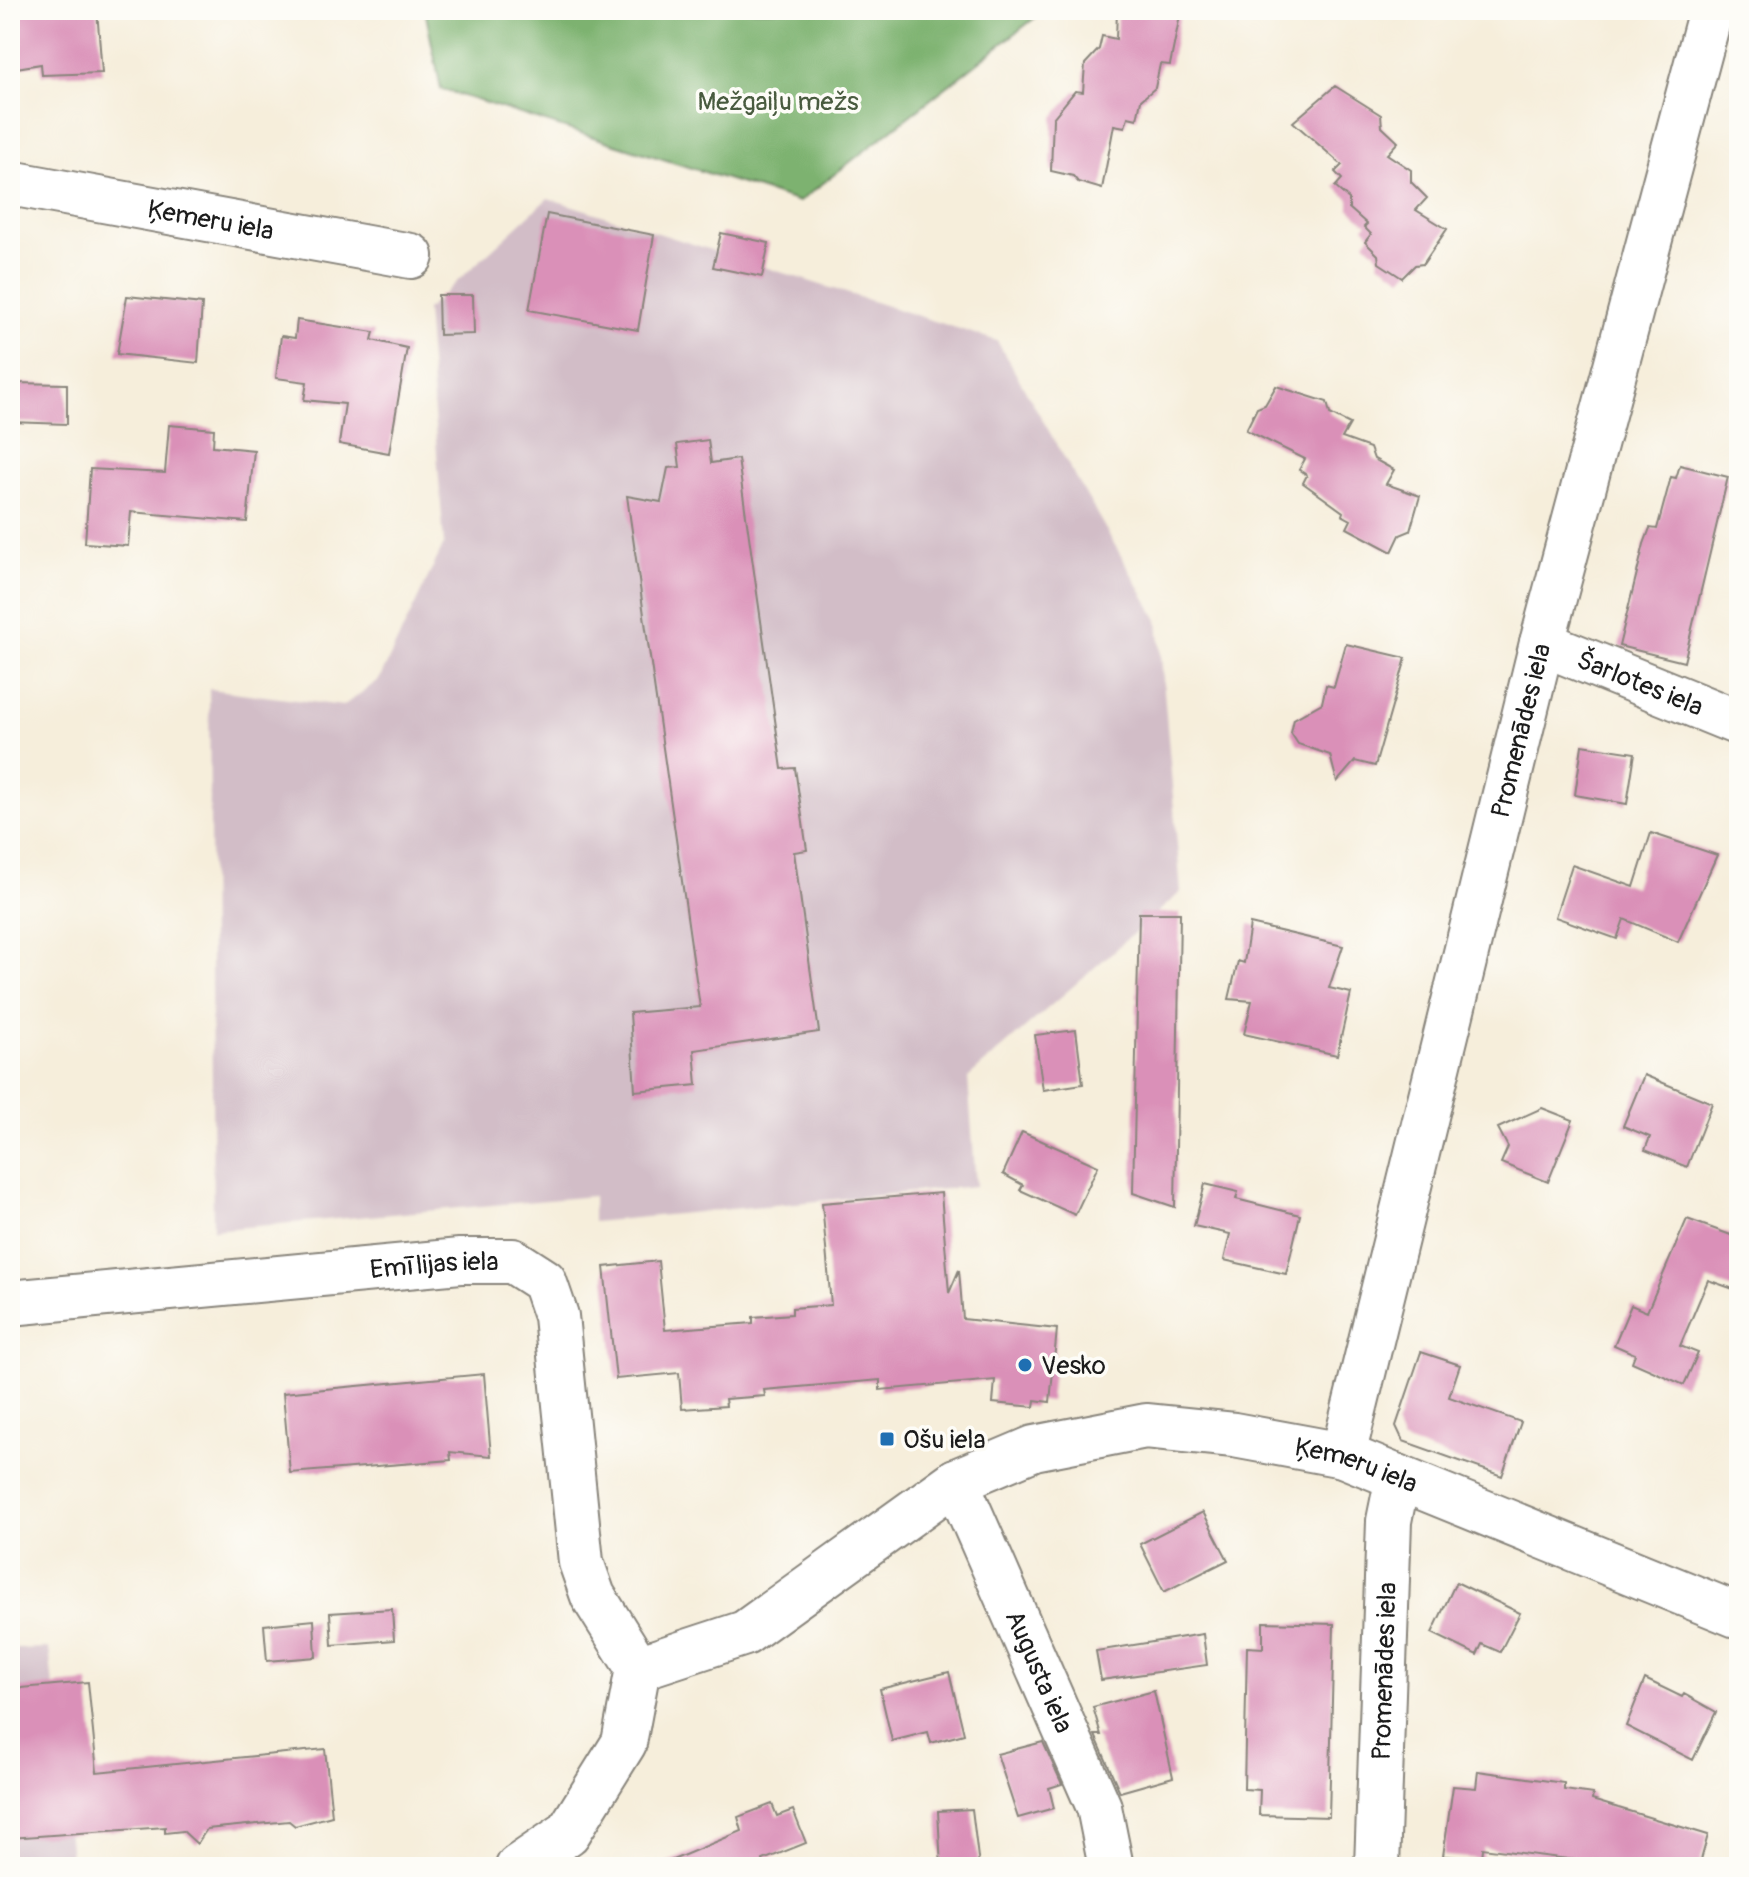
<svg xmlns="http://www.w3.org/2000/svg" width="1749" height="1877" viewBox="0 0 1749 1877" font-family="Pangolin,sans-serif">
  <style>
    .industrial { fill: #d2bdc7 }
    .forest { fill: #7db26f; stroke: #4c6746; stroke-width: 2 }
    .building { fill: #da90b8 }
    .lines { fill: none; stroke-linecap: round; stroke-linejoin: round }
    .minor-casing { stroke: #89857c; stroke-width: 48 }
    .minor { stroke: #fff; stroke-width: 44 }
    .poi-dot { fill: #1f6fb2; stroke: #fdfcf7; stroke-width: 3 }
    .labels { text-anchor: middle; stroke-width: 7; stroke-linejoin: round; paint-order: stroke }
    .park-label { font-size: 26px; fill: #495b3f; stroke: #fdfcf7 }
    .street-label { font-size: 26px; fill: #1c1c1c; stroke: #fdfcf7 }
    .poi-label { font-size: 26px; fill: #1c1c1c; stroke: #fdfcf7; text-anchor: start }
  </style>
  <rect width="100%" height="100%" fill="#fdfcf7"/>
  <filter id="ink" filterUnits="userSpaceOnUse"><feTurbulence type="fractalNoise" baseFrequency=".0125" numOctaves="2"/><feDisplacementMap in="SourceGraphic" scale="16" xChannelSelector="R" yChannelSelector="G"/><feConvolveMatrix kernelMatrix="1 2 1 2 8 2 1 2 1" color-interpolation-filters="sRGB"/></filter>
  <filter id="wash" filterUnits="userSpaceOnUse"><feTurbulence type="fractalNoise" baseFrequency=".006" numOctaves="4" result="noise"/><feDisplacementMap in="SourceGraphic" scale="32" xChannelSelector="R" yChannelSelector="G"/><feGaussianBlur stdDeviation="1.8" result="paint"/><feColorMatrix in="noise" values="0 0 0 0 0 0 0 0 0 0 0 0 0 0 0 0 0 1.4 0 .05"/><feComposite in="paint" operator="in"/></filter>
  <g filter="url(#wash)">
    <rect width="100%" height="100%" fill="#f6eedb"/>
    <path class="industrial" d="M548 198 997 341 1158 620 1181 892 968 1078 976 1186 593 1222V1196L213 1230 209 689 343 706 379 680 444 544 426 310Z
      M49 1648 72 1867H10V1649Z"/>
    <path class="forest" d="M425 10H1045L799 202 441 89Z"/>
    <g id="blocks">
      <path class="building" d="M10 10H97L102 73 42 75 41 64 10 69Z
        M1117 10H1157L1180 15 1170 65 1160 64 1155 88 1141 100 1137 119 1128 117 1125 127 1114 125 1102 189 1078 182 1073 176 1051 171 1053 118 1075 91 1083 92 1085 64 1099 49 1102 36 1116 39Z
        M1335 86 1381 115 1382 127 1398 142 1387 154 1411 170V182L1427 198 1416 210 1447 229 1423 264 1415 265 1402 278 1379 263 1378 255 1365 242 1371 234 1364 227 1367 224 1349 208V199L1335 187 1342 179 1335 172 1342 165 1293 122Z
        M547 214 654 235 638 330 529 310Z
        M721 233 769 243 762 277 713 267Z
        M438 295H473L474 334 439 335Z
        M127 296 202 304 198 363 117 354Z
        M297 320 374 332 372 340 407 348 389 453 339 444 345 404 304 400 307 382 276 378 281 336 295 338Z
        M10 383 67 384V424L10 422Z
        M1276 386 1327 402 1330 414 1350 424 1342 438 1370 448 1374 459 1394 470 1386 484 1420 496 1410 531 1400 535 1392 552 1347 528 1351 520 1342 515 1343 512 1303 483 1307 475 1299 470 1305 459 1246 430 1257 408 1265 405Z
        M169 425 214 429 213 446 254 450 247 522 131 512 128 546 85 543 90 469 165 473Z
        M708 440 711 463 738 459 782 769 795 768 807 850 794 852 819 1032 694 1050 697 1085 635 1091 630 1013 700 1007 627 496 661 502 668 468 680 467 677 444Z
        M1680 465 1728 477 1684 662 1619 646 1644 544 1650 528 1657 529 1671 477 1676 478Z
        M1346 644 1406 658 1375 766 1355 761 1337 782 1330 755 1298 744 1291 733 1294 719 1322 703 1326 685 1334 687Z
        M1582 745 1635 753 1627 804 1575 795Z
        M1651 833 1717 855 1678 942 1624 919 1617 939 1555 917 1572 865 1634 887Z
        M1139 913H1180L1175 1207 1133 1193Z
        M1250 924 1343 946 1329 988 1351 993 1337 1055 1244 1034 1252 1001 1229 999 1238 961 1244 963Z
        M1076 1030 1083 1084 1043 1090 1035 1035Z
        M1644 1075 1712 1103 1687 1167 1645 1150 1650 1137 1623 1126Z
        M1542 1108 1573 1120 1548 1182 1501 1163 1508 1147 1498 1128Z
        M1022 1132 1098 1166 1075 1215 1020 1190 1023 1185 1003 1174Z
        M1205 1184 1238 1192 1236 1199 1300 1215 1286 1274 1224 1260 1230 1234 1194 1226Z
        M941 1193 949 1293 959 1270 963 1319 1057 1329 1050 1402 1035 1400 1034 1407 993 1403 995 1380 880 1390V1380L764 1390 765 1396 725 1399 726 1406 682 1409 679 1373 616 1379 604 1267 658 1261 665 1330 753 1323V1317L792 1314V1308L831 1305 822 1203Z
        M1687 1219 1739 1238V1291L1708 1280 1680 1346 1698 1353 1684 1385 1632 1362 1635 1354 1614 1345 1631 1305 1647 1312Z
        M1421 1352 1460 1365 1449 1397 1521 1422 1502 1476 1403 1441 1396 1426Z
        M484 1374 491 1456 450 1452 451 1460 290 1473 283 1393Z
        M1203 1512 1228 1560 1164 1592 1140 1544Z
        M1456 1582 1520 1613 1500 1652 1482 1644 1477 1655 1432 1633Z
        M392 1609 394 1640 332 1645 330 1613Z
        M314 1620 316 1657 267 1661 264 1625Z
        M1263 1622 1334 1624 1329 1817 1259 1815 1260 1790 1244 1789 1247 1647 1263 1648Z
        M1203 1634 1207 1665 1101 1680 1096 1651Z
        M949 1672 964 1734 931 1743 928 1732 892 1741 880 1689Z
        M1645 1679 1682 1697 1684 1694 1716 1712 1693 1760 1626 1726Z
        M88 1682 97 1772 325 1749 332 1816 295 1826 289 1821 207 1829 197 1844 183 1831 165 1833V1827L10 1838V1689Z
        M1154 1691 1173 1777 1120 1792 1095 1735H1101L1093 1707Z
        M1043 1742 1062 1784 1049 1788 1054 1808 1018 1818 997 1754Z
        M1478 1771 1564 1783V1790L1593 1794 1592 1800 1708 1835 1699 1867H1630L1483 1848 1482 1859 1443 1856 1453 1786 1476 1788Z
        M772 1804 777 1816 793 1810 806 1843 763 1860 765 1867H656L742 1831 738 1817Z
        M972 1809 979 1866 941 1867 938 1811Z"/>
    </g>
  </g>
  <g filter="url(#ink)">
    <use href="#blocks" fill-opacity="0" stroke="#89857c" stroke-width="2"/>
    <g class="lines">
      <g class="minor-casing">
        <g id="minor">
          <path id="s1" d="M10 183 411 256"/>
          <path id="s2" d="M1542 643 1739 723"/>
          <path id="s3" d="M10 1303 460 1261H513L544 1281 556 1316 581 1562 593 1596 638 1668"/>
          <path id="s4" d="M1343 1455 1542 643 1711 10"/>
          <path id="s5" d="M956 1481 1099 1807 1111 1867"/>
          <path id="s6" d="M638 1668 745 1633 956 1481 1034 1448 1146 1426 1234 1435 1343 1455 1739 1616"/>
          <path d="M518 1867 568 1833 624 1743 638 1668"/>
          <path id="s7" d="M1377 1867 1389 1521 1398 1477"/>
        </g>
      </g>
      <use href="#minor" class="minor"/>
    </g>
  </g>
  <g class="poi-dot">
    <circle cx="1025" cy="1365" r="8"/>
    <rect x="879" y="1431" width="16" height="16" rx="4"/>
  </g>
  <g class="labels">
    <g class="park-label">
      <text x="778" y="110">Mežgaiļu mežs</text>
    </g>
    <g class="street-label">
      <text dy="9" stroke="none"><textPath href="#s1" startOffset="204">Ķemeru iela</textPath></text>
      <text dy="9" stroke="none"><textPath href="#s2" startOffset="106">Šarlotes iela</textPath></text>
      <text dy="9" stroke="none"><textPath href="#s4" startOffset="746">Promenādes iela</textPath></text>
      <text dy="9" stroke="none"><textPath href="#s3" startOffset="426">Emīlijas iela</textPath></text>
      <text dy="9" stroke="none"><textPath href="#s6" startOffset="786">Ķemeru iela</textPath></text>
      <text dy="9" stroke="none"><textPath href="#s5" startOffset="208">Augusta iela</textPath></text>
      <text dy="9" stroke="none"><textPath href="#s7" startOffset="196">Promenādes iela</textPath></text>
    </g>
    <g class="poi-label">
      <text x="1041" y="1374">Vesko</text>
      <text x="903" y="1448">Ošu iela</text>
    </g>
  </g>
  <rect width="1749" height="1877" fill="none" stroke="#fdfcf7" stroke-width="40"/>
</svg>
